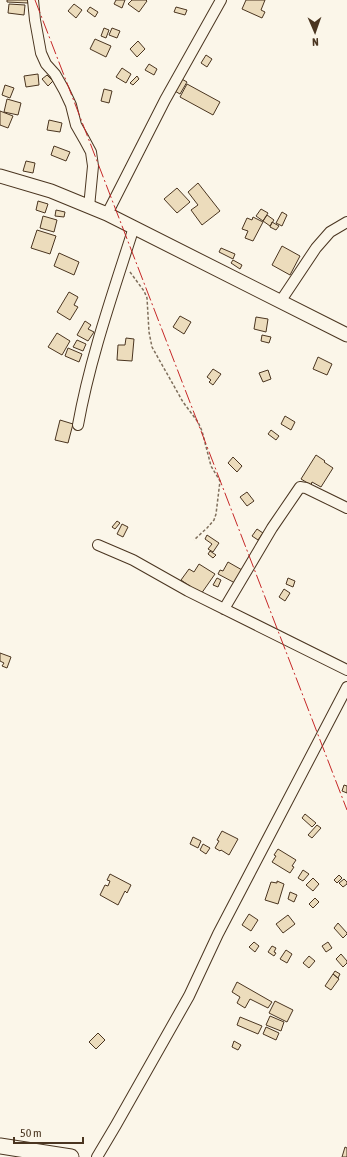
<svg xmlns="http://www.w3.org/2000/svg" width="347" height="1157" viewBox="0 0 347 1157" font-family="'Asap Condensed',sans-serif">
  <style>
    .building { fill: #ecdcbc; stroke: #4a3520 }
    .lines { fill: none; stroke-linecap: round; stroke-linejoin: round }
    .minor-casing { stroke: #4a3520; stroke-width: 12 }
    .major-casing { stroke: #4a3520; stroke-width: 15 }
    .highway-casing { stroke: #4a3520; stroke-width: 17 }
    .path { stroke: #7f6f5c; stroke-width: 1.5; stroke-dasharray: 3 2; stroke-linecap: butt }
    .minor { stroke: #fbf6e9; stroke-width: 10 }
    .major { stroke: #fbf6e9; stroke-width: 13 }
    .highway { stroke: #fbf6e9; stroke-width: 15 }
    .power { stroke: #c62828; stroke-width: 1; stroke-dasharray: 14 3 2 3; stroke-linecap: butt }
  </style>
  <rect width="100%" height="100%" fill="#fbf6e9"/>
  <path class="building" d="M7 0H28V3L7 2Z
    M116 0H125L122 8 114 4Z
    M132 0H146L147 1 139 12 128 4Z
    M246 0H265L261 10 265 12 262 18 242 9Z
    M9 4 25 5 24 15 8 13Z
    M74 4 82 10 76 18 68 11Z
    M90 7 98 12 95 17 87 11Z
    M176 7 187 10 185 15 174 12Z
    M104 28 109 30 106 38 101 36Z
    M112 28 120 31 117 38 109 35Z
    M95 39 111 46 106 57 90 49Z
    M138 41 145 49 137 57 130 49Z
    M206 55 212 59 207 67 201 63Z
    M149 64 157 69 154 75 145 70Z
    M122 68 131 74 126 83 116 77Z
    M38 74 39 85 26 87 24 76Z
    M47 75 53 81 48 86 42 79Z
    M137 76 139 79 133 85 130 83Z
    M180 78 187 82 180 94 173 90Z
    M187 84 220 102 213 115 180 97Z
    M5 85 14 88 10 98 2 95Z
    M104 89 112 91 109 103 101 101Z
    M7 99 21 103 18 115 4 112Z
    M0 111 13 116 8 128 0 125Z
    M49 120 62 123 60 132 47 130Z
    M54 146 70 152 66 161 51 155Z
    M26 161 35 163 33 173 23 171Z
    M198 183 220 211 202 225 191 210 198 205 188 192Z
    M177 188 190 202 177 213 164 199Z
    M38 201 48 204 45 213 36 210Z
    M261 209 268 213 263 221 256 216Z
    M56 210 65 212 64 217 55 216Z
    M282 212 287 215 282 226 276 223Z
    M267 215 274 220 270 226 263 221Z
    M43 216 57 220 54 232 40 228Z
    M253 217 263 222 253 241 245 238 248 231 242 229 247 218 252 220Z
    M272 222 279 226 276 230 270 227Z
    M37 230 56 236 50 254 31 248Z
    M282 246 300 256 290 275 272 265Z
    M221 248 235 254 233 259 219 252Z
    M59 253 79 262 74 275 54 266Z
    M233 260 242 265 240 269 231 263Z
    M69 292 78 297 74 305 78 307 70 320 57 312Z
    M180 316 191 322 184 334 173 327Z
    M256 317 268 319 266 332 254 329Z
    M85 321 91 325 88 329 94 332 88 341 77 335Z
    M57 333 70 341 62 355 48 347Z
    M262 335 271 337 269 343 261 341Z
    M126 338 134 339 132 361 117 360 118 345H125Z
    M77 340 86 344 83 351 73 347Z
    M68 348 82 354 79 362 65 356Z
    M318 357 332 364 327 375 313 369Z
    M213 369 221 374 213 385 209 382 211 380 207 377Z
    M268 370 271 379 263 382 259 373Z
    M285 416 295 422 291 430 281 424Z
    M60 420 73 424 68 443 55 440Z
    M271 430 279 436 276 440 268 434Z
    M316 455 325 461 324 462 333 468 321 487 312 482 311 485 301 479Z
    M233 457 242 466 237 472 228 463Z
    M247 492 254 501 247 506 240 497Z
    M117 521 120 523 115 529 112 527Z
    M122 524 128 527 123 537 117 534Z
    M257 529 263 533 258 540 252 536Z
    M207 535 219 543 213 552 208 549 212 544 205 539Z
    M210 551 216 555 213 558 208 554Z
    M228 562 242 570 235 583 218 574 220 570 223 571Z
    M199 564 215 574 201 594 181 580 189 569 194 572Z
    M217 578 221 580 218 587 213 585Z
    M288 578 295 581 293 587 286 584Z
    M284 589 290 593 285 601 279 597Z
    M0 653 11 657 7 668 2 666 4 663 0 661Z
    M344 785 347 786V793L342 791Z
    M305 814 316 823 312 827 302 818Z
    M317 825 321 828 312 838 308 835Z
    M222 831 238 839 229 855 221 850 220 851 215 848 219 841 217 840Z
    M193 837 201 841 198 848 190 844Z
    M203 844 210 848 206 854 200 850Z
    M278 849 296 860 292 866 294 867 290 873 272 862 276 856 274 855Z
    M303 870 309 874 303 881 298 878Z
    M110 874 131 885 127 893 125 891 118 905 100 895 105 885 108 886 110 881 107 880Z
    M339 875 342 878 337 883 334 880Z
    M313 878 319 884 313 891 306 885Z
    M344 879 347 882V884L343 887 339 883Z
    M277 881 284 884 278 904 265 900 271 882 277 883Z
    M290 892 297 895 294 902 288 899Z
    M315 898 319 902 313 908 309 904Z
    M249 914 258 920 251 931 242 925Z
    M288 915 295 924 283 933 276 924Z
    M338 923 347 933V934L343 938 334 928Z
    M254 942 259 946 255 952 249 947Z
    M328 942 332 948 326 952 322 946Z
    M272 946 276 948 274 952 276 953 274 956 268 952Z
    M286 950 292 954 287 963 280 959Z
    M341 954 347 961V963L343 967 336 959Z
    M309 956 315 961 309 968 303 963Z
    M335 971 340 974 338 978 333 974Z
    M333 974 339 979 331 990 325 986Z
    M237 982 272 1002 268 1008 250 999 245 1008 237 1003 240 997 232 992Z
    M275 1001 293 1010 287 1022 269 1013Z
    M270 1016 284 1022 281 1031 266 1025Z
    M240 1017 262 1026 258 1034 237 1025Z
    M266 1027 279 1033 276 1040 263 1034Z
    M98 1033 105 1040 96 1049 89 1042Z
    M234 1041 241 1045 238 1050 232 1047Z
    M345 1147 347 1148V1157H342Z"/>
  <g class="lines">
    <g class="minor-casing">
      <path id="minor" d="M33 0 35 20 41 53 46 64 55 74 64 90 71 105 76 125 84 139 91 152 93 166 89 207
        M107 214 165 100 221 0
        M280 302 316 248 330 232 347 222
        M78 425C90 358 113 293 134 227
        M98 545 133 560 188 591 347 670
        M224 609 272 528 300 487 306 488 347 508
        M97 1157 116 1125 189 996 218 934 347 687"/>
    </g>
    <g class="major-casing">
      <path id="major" d="M0 176 51 191 107 214 347 335"/>
    </g>
    <g class="highway-casing">
      <path id="highway" d="M0 1146 71 1157"/>
    </g>
    <path class="path" d="M130 272 144 291 147 298 149 332 152 347 183 402 198 422 202 431 211 466 220 481 216 514 214 520 207 528 194 540"/>
    <use href="#minor" class="minor"/>
    <use href="#major" class="major"/>
    <use href="#highway" class="highway"/>
    <path class="power" d="M35 0 347 810"/>
  </g>
  <g transform="translate(315 32) rotate(178)" stroke="#fbf6e9" stroke-width="3" paint-order="stroke">
  <path d="M0-3L7 15L0 10L-7 15Z" fill="#4a3520"/>
  <text y="-6" font-size="11" font-weight="bold" text-anchor="middle" fill="#4a3520">N</text>
  </g>
  <path d="M14 1137v6h69v-6" fill="none" stroke="#4a3520" stroke-width="2"/>
  <text x="20" y="1137" font-size="12" fill="#4a3520" stroke="#fbf6e9" stroke-width="3" paint-order="stroke">50 m</text>
</svg>
